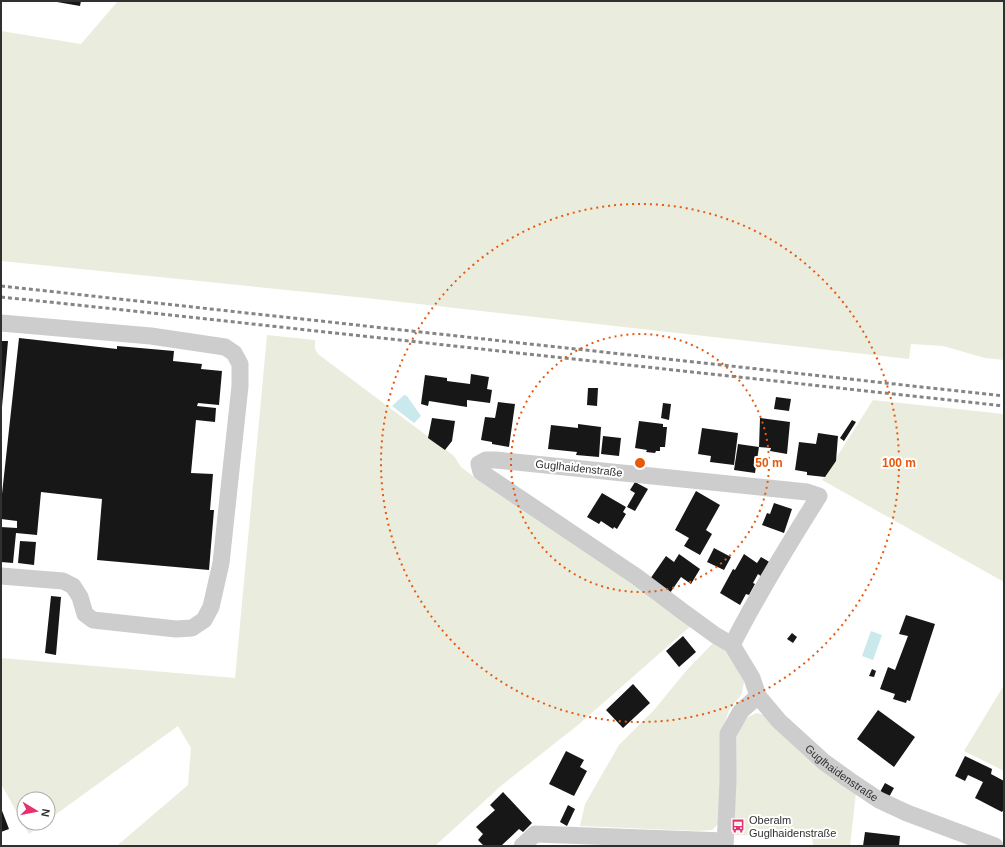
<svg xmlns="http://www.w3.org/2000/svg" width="1005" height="847" viewBox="0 0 1005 847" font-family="Helvetica,sans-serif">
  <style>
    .green { fill: #eaedde }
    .water { fill: #cae9ed }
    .building { fill: #171717 }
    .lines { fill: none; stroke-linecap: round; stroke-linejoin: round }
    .minor { stroke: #cdcdcd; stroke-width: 17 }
    .rail { stroke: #858585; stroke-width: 3; stroke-dasharray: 4 3; stroke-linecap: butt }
    .ring { fill: none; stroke: #e8590c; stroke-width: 2; stroke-dasharray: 2 4 }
    .labels { text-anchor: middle; stroke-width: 4; stroke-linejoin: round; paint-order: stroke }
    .street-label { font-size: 11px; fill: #303030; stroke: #fff }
    .poi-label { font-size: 11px; fill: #303030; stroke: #fff; text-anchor: start }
    .centre { fill: #e8590c; stroke: #fff; stroke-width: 2 }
    .ring-label { font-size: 12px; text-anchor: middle; font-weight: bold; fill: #e8590c; stroke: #fff; stroke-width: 4; stroke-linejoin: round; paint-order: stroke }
  </style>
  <rect width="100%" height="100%" fill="#fff"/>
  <path class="green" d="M118 1H1004V360L985 358 943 346 911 344 909 359 366 298 1 261V31L81 44Z
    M267 335 315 340V349L318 354 454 456 461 467 481 482 546 520 692 625 578 725 502 785 435 846H118L119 844 188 785 191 748 178 726 48 820V799H24V823H44L29 834 1 784V658L235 678Z
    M873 400 1004 414V582L822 480Z
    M713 643 730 651 745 676 742 694 729 710 724 724 718 824 712 830 697 831 580 826 585 804 619 745 654 710 686 671Z
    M1004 685V771L964 751Z
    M757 713 767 716 856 793 850 846H813L812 837 734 835 737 735C741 720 743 719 757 713Z"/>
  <path class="water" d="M404 395 407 396 421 416 414 423 392 406Z
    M871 631 882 635 873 660 862 656Z"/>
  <path class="building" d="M57 1H81L80 6 57 2Z
    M19 338 117 349V346L174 351 173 361 202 364 201 369 222 371 219 405 198 403 197 406 216 408 215 422 196 420 191 473 213 474 210 510H214L209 570 97 560 102 499 41 492 37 535 16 533 13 563 1 562V527L17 528V521L1 519V503Z
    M1 341H8L2 407H1Z
    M471 374 489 377 487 389 492 390 490 403 467 400V407L429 401 428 406 421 404 425 375 447 378V381L470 384Z
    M588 388H598L597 406 587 405Z
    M776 397 791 399 789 411 774 409Z
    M498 402 515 404 509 447 492 444V442L481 440 485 417 495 418Z
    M663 403 671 404 669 420 661 418Z
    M432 418 455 421 452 441 445 450 428 438Z
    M760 418 790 422 787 454 770 451 771 448 759 447 755 473 734 470 738 444 759 447Z
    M852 420 856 422 844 441 840 438Z
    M639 421 663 424V427H667L665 447H660V451H656L655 453 646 452 647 450 635 448Z
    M578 424 601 427 599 457 576 455 577 452 548 449 551 425 578 428Z
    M702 428 738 433 734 465 710 462 711 456 698 454Z
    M818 433 838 436 836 461 825 477 807 475V472L795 470 799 442 816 444Z
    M603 436 621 438 619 456 601 454Z
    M635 482 648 489 635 511 627 507 635 493 630 490Z
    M696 491 720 505 706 530 712 534 700 555 684 546 689 538 675 530Z
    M602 493 626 507 623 512 626 514 617 529 614 527 613 529 601 521 599 524 587 517Z
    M774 503 792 509 784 533 762 525 767 513 770 514Z
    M20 541 36 542 34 565 18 563Z
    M714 548 731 557 724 570 707 562Z
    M679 554 700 569 691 584 681 577 670 593 650 579 666 556 674 562Z
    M744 554 757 563 761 557 771 563 762 577 758 574 753 583 755 584 749 595 746 594 740 605 720 593 733 569 735 570Z
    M51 596 61 597 56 655 45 653Z
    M906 615 935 624 910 701 907 700 906 703 893 699 895 694 880 689 888 667 895 670 908 636 899 634Z
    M792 633 797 637 793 643 787 639Z
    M683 636 696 652 679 667 666 651Z
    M872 669 876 671 874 677 869 676Z
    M633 684 650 703 623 728 606 710Z
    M878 710 915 737 894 767 857 739Z
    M566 751 584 760 580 767 587 771 574 796 549 784Z
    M965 756 992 769 991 774 1004 781V809L1002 812 975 798 983 782 968 775 965 781 955 776Z
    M885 783 894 788 889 797 880 792Z
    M503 792 532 823 523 832 519 829 501 846H484L478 840 483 834 476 827 495 810 490 805Z
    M568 805 575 809 567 826 560 822Z
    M1 808 9 829 1 832Z
    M865 832 900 836 899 846H863Z"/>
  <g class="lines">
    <g class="minor">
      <path d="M1 323 151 336 225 347 234 353 240 364V386L221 563 211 607 204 620 192 628 176 629 93 620 85 614 80 597 73 586 63 581 1 576"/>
      <path id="s1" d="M732 645C758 594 788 545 819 496L807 492 496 460H486L479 464 481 472 637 577 682 611 715 635 732 645 752 678 758 696 779 721 824 762 849 780 879 800 907 813 995 846"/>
      <path d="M522 846 535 834 725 841"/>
      <path d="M725 846 728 781V734L741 711 758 696"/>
    </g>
    <path class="rail" d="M1 286 1004 396
      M1 297 106 308 1004 406"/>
  </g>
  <g class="ring">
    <circle cx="640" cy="463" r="129"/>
    <circle cx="640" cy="463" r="259"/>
  </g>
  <defs>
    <g id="bus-bare" transform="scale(1.08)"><path d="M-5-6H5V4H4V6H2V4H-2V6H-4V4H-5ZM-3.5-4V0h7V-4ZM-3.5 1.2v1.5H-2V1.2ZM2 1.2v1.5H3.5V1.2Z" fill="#e73272" stroke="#fff" stroke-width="2.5" paint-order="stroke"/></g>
  </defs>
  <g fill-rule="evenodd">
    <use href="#bus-bare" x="738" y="826"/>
  </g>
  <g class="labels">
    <g class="street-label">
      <text transform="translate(579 468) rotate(6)" y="4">Guglhaidenstraße</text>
      <text dy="4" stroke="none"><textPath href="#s1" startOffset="1001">Guglhaidenstraße</textPath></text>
    </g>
    <g class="poi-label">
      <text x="749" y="824">Oberalm<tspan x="749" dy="13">Guglhaidenstraße</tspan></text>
    </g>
  </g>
  <circle cx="640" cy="463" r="6" class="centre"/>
  <g class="ring-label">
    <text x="769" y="467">50 m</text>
    <text x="899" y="467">100 m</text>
  </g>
  <rect width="1005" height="847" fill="none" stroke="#303030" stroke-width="4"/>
  <g transform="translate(36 811) rotate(100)"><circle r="19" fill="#ffffff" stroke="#acacac"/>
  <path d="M0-3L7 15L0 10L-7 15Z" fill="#e73272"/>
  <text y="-6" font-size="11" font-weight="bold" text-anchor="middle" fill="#303030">N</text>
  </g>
</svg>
